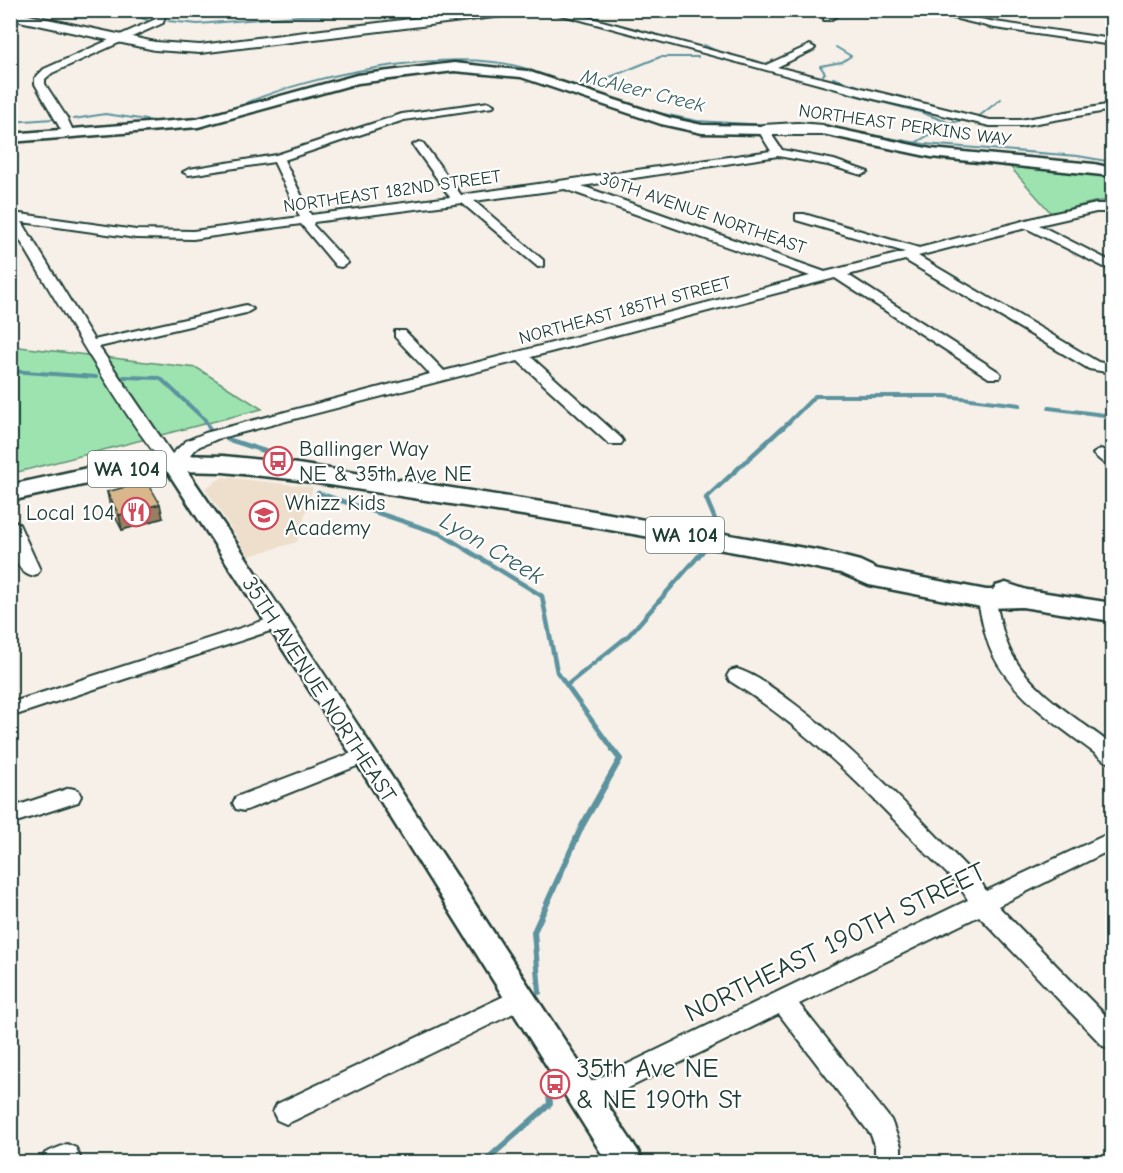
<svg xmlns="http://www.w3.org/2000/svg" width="1123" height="1173" viewBox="0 0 1123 1173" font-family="'Comic Neue',sans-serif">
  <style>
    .built { fill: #eedfcc }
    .green { fill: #9ce3b0; stroke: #5e9072; stroke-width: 1.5 }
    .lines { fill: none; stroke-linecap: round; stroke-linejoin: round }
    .stream-far3 { stroke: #5b939e; stroke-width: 2 }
    .stream-far2 { stroke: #5b939e; stroke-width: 4 }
    .stream-far1 { stroke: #5b939e; stroke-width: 4.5 }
    .stream { stroke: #5b939e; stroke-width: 6 }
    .minor-casing { stroke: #1f3d34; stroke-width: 4 }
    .tertiary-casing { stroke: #1f3d34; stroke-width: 5 }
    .secondary-casing { stroke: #1f3d34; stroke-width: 4 }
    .primary-casing { stroke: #1f3d34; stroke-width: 5 }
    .minor { fill: #fff; fill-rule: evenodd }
    .tertiary { fill: #fff; fill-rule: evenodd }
    .secondary { fill: #fff; fill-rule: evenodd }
    .primary { fill: #fff; fill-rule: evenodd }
    .wall { fill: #bb9d78; stroke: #1f3d34; stroke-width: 1.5 }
    .shaded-wall { fill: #987f61; stroke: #1f3d34; stroke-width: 1.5 }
    .building { fill: #d9b68b; stroke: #1f3d34; stroke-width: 1.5 }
    .labels { text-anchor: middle; stroke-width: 4.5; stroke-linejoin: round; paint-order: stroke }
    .far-street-label { font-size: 18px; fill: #1f3d34; stroke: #fff }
    .far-water-label { font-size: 20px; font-style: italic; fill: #386160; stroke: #fff }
    .shield { fill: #fff; stroke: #627771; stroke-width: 1.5 }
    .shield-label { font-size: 21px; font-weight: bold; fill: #1f3d34 }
    .poi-label { font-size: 22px; fill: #1f3d34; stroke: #fff; text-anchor: start }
    .street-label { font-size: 22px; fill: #1f3d34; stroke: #fff }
    .water-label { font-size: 24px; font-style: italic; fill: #386160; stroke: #fff }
    .near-street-label { font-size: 27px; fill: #1f3d34; stroke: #fff }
    .near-poi-label { font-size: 27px; fill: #1f3d34; stroke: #fff; text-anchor: start }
  </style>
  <rect width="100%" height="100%" fill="#f7f0e8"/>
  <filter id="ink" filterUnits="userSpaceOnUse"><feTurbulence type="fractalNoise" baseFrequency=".0167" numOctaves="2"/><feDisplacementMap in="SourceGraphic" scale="12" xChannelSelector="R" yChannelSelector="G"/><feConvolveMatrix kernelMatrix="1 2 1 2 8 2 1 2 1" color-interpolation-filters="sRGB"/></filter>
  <g filter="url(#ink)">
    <path class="built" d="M223 477 313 487 297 542 249 556 205 488Z"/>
    <path class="green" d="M1006 162 1077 168 1112 175V201H1098L1051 213Z
      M11 346 197 368 262 409 18 472 11 465Z"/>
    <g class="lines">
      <path class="stream-far3" d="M120 10 147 20
        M168 21 198 24 299 16 369 15 419 18 433 10
        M704 45 714 50
        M823 75 825 73 820 66 842 62 851 56 836 47
        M833 78 858 86
        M578 90 660 57H698
        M585 91 649 111 697 121 767 125
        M850 94 920 112 950 123
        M246 103C313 74 452 47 524 68 532 70 541 75 549 79
        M978 117 1001 99
        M74 119 105 114 161 122
        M181 121 223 112
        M10 122 53 119
        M836 129 924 144 1078 156 1112 162
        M915 143 950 123 964 120"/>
      <path class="stream-far2" d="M10 371 96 377
        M124 377 160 378 205 420 210 430
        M1049 408 1112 416
        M781 430 815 396H945L1020 405"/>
      <path class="stream-far1" d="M227 439 277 455
        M318 493 441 534 542 596 557 672 614 751
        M720 531 706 498 782 428
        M567 685 629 635 703 551"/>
      <path class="stream" d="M539 992 534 932 582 826 620 759 613 750
        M484 1162 550 1104 547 1075"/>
      <g class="minor-casing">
        <path id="minor" d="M149 10H159L165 15 163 23 52 73 45 79V84L67 118 74 133 64 135 35 84V78L44 69 156 19Z
          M544 10H561L766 65 810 45 815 48 813 50 777 67 990 120H1020L1112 104V110L1020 126H990L874 99Z
          M834 10H846L830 20H824V16Z
          M920 10H939L995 22 1112 39V45L995 28Z
          M489 102 494 105 493 107 404 120 284 160 311 215 450 197 413 145 419 142 423 143 461 195 771 151 758 130 763 127 767 128 782 150 834 160 868 172 862 175 828 165 778 156 582 186 825 272 905 252 796 220V214H804L919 248 1046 215 1096 204H1112V212H1096L1039 225 1112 262V271L1026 228 918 256 1098 362 1112 365V373L1089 369 905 260 848 275 999 372 1001 375 999 378H989L835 278 531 357 621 438 623 441 621 444H609L518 361 217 439C211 442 205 444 200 446 190 452 183 468 171 468 151 466 28 253 10 223V213H13L136 230 193 231 300 217 274 162 189 175 183 172 189 169 276 155 402 114ZM565 189 810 276 444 371 405 331H395V337L430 374 205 433 186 441 172 454 99 347 246 313 253 309 246 305 94 340 22 222 136 238 193 239 301 224 336 266 341 267 348 263 313 225 314 222 462 203 538 267 543 266V260L474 201Z
          M1101 449 1112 455V467L1106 465 1093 454Z
          M10 519 19 524 40 570 37 574 31 576C11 570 10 536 10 519Z
          M986 593 995 599C1000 618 1003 639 1013 656 1034 694 1079 719 1112 745V763L1105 761C1066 730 1014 700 992 653 984 636 982 617 977 599Z
          M278 616 287 622 285 626 10 717V703Z
          M737 669C756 675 776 690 792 702 862 754 920 820 981 882L986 891 1112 832V849L998 906 1112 1022V1049L1103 1046 979 916 799 1004 891 1120 901 1146V1162H875V1146L871 1135 779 1014 592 1106 583 1110 574 1106 570 1098 574 1090 968 900C958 881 937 865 922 849 863 786 804 727 730 681L727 676 730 671Z
          M365 748 372 750 375 755 372 760 244 811 236 809 233 803 236 797Z
          M70 788 78 790 81 796 78 802 10 824V808Z
          M519 989 528 992 531 999 528 1006 295 1120 286 1124 277 1120 273 1112 277 1104Z
          M67 1144 76 1148 80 1157 78 1162H41L45 1153Z"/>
      </g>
      <g class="tertiary-casing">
        <path id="tertiary" d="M454 63 527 71 670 118 702 125 763 126 770 130 763 134 702 133 661 124 521 77 454 71 358 83 198 127 10 142V134L197 119 357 75Z
          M823 126 931 149 1094 164 1112 168V176L931 157 818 133V127Z
          M172 457 179 459C336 687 484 921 638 1151L643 1162H607L356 762 162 463 165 459Z"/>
      </g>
      <g class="secondary-casing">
        <path id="secondary" d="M483 10H525L519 14 200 53 155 50 10 19V11L155 42 200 45Z
          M797 123 823 125 831 130 823 135H763L755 130 763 125Z"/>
      </g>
      <g class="primary-casing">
        <path id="primary" d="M172 455 223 456 291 463 548 503 821 551 860 561 877 569 986 590H993L996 586 1006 583 1027 590 1112 603V621L1022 607 986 608 869 585 841 573 746 554 548 519 291 479 223 472 172 471 110 479 10 501V485L110 463Z"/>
      </g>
      <use href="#minor" class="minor"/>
      <use href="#tertiary" class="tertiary"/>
      <use href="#secondary" class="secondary"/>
      <use href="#primary" class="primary"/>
    </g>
    <path class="wall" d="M107 492 163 518 122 530 110 507Z"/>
    <path class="shaded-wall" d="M160 504 163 518 122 530 119 515Z"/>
    <path class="building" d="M147 481 160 504 119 515 107 492Z"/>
  </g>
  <defs>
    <g id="bus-ring" transform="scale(1.5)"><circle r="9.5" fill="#fff" stroke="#d1495b" stroke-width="1.5"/><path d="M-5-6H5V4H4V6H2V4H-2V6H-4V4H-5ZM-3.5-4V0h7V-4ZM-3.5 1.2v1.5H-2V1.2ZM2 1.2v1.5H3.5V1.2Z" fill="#d1495b"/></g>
    <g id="restaurant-ring" transform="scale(1.5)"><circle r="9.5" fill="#fff" stroke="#d1495b" stroke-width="1.5"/><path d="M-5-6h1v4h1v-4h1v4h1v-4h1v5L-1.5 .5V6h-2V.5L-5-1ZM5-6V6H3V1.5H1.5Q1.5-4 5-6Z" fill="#d1495b"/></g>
    <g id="school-ring" transform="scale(1.5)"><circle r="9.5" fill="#fff" stroke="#d1495b" stroke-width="1.5"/><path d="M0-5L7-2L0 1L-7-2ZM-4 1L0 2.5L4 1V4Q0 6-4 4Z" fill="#d1495b"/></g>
  </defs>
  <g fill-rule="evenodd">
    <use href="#bus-ring" x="278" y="461"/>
    <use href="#restaurant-ring" x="136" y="512"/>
    <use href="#school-ring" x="264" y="515"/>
    <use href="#bus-ring" x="555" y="1084"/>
  </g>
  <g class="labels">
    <g class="far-street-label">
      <text transform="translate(905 125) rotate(8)" y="6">NORTHEAST PERKINS WAY</text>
      <text transform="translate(392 191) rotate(-8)" y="6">NORTHEAST 182ND STREET</text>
      <text transform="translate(703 213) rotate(19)" y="6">30TH AVENUE NORTHEAST</text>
      <text transform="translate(625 310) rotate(-15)" y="6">NORTHEAST 185TH STREET</text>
    </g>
    <g class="far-water-label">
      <text transform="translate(643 90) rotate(14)" y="7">McAleer Creek</text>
    </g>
    <g class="shield">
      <rect x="88" y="451" width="78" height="36" rx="4.5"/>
      <rect x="646" y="517" width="78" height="36" rx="4.5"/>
    </g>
    <g class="shield-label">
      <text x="127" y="476">WA 104</text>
      <text x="685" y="542">WA 104</text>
    </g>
    <g class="poi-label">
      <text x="299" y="456">Ballinger Way<tspan x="299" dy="25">NE &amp; 35th Ave NE</tspan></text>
      <text x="285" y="510">Whizz Kids<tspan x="285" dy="25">Academy</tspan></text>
      <text x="115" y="520" text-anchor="end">Local 104</text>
    </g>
    <g class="street-label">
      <text transform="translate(320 689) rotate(57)" y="8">35TH AVENUE NORTHEAST</text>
    </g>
    <g class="water-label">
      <text transform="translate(492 548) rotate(31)" y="8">Lyon Creek</text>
    </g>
    <g class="near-street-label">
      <text transform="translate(835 942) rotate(-26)" y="9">NORTHEAST 190TH STREET</text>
    </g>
    <g class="near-poi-label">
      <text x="576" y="1077">35th Ave NE<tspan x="576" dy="31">&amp; NE 190th St</tspan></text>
    </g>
  </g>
  <rect width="1123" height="1173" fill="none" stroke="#fff" stroke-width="36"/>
  <rect x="18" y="18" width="1087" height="1137" fill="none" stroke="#1f3d34" stroke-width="2" filter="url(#ink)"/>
</svg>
